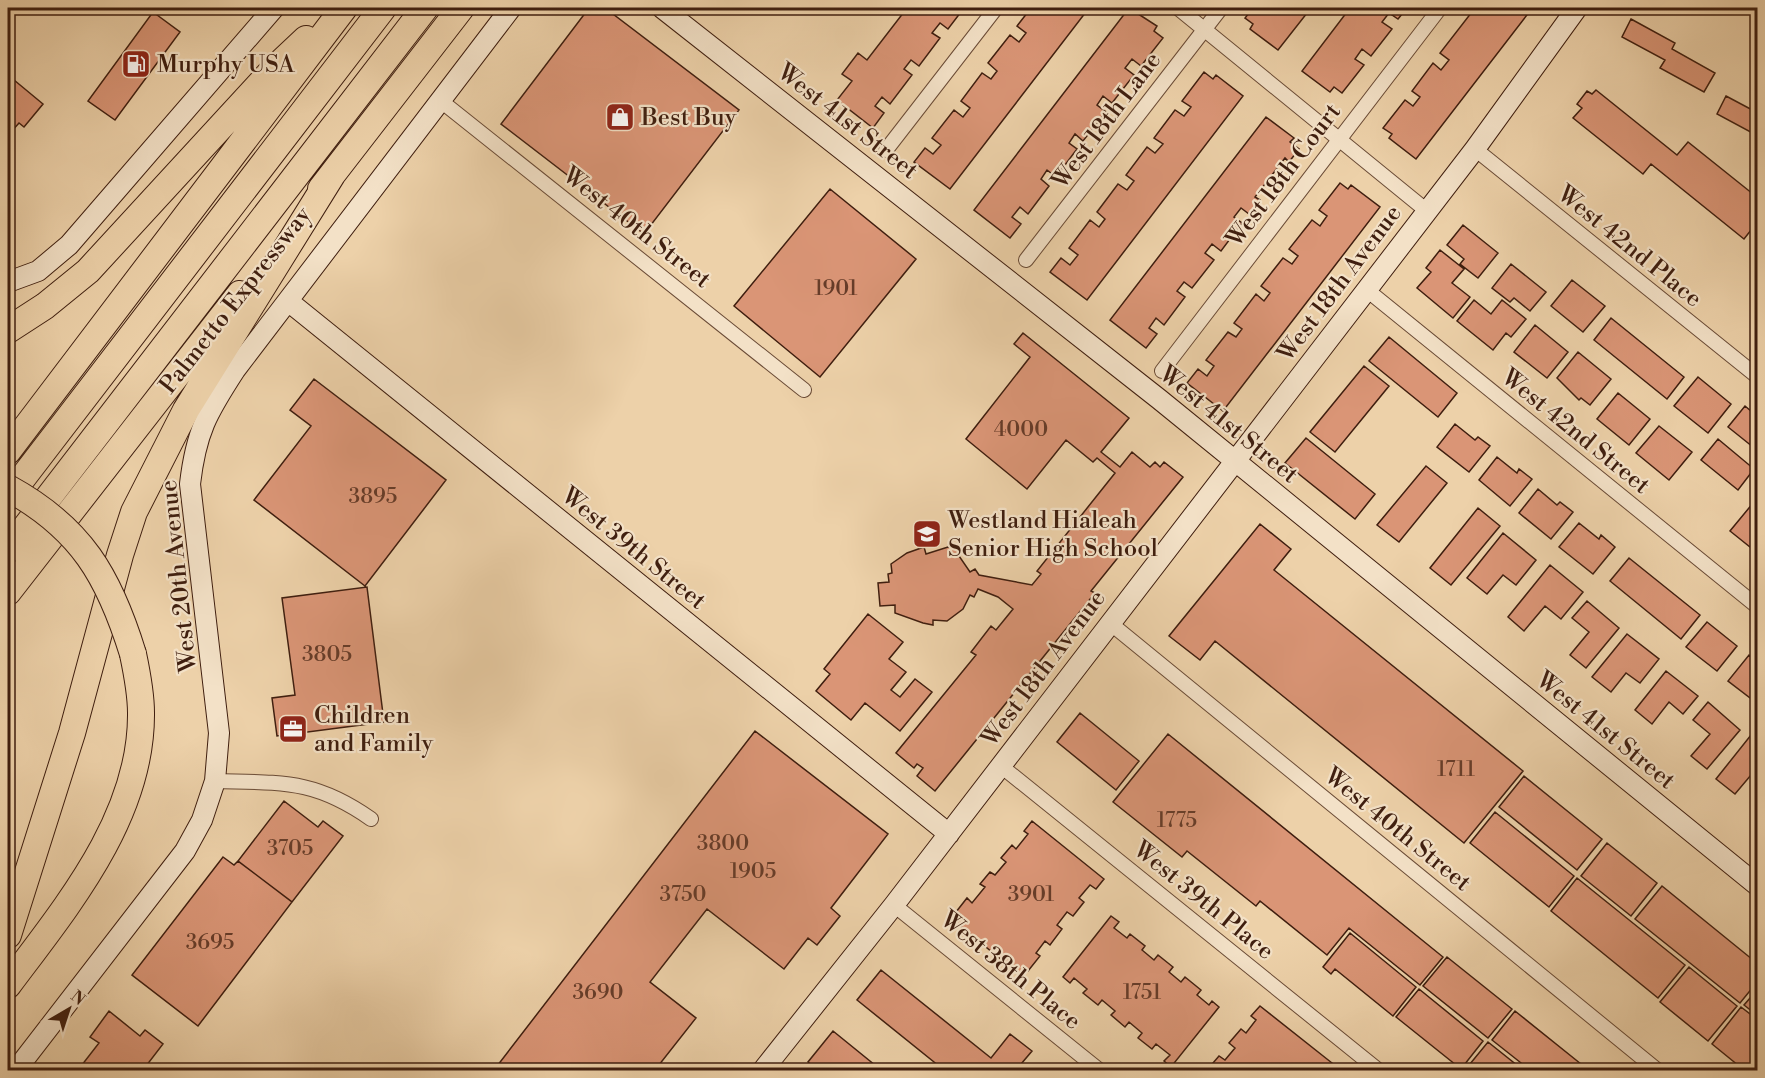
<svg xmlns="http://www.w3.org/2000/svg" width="1765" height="1078" viewBox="0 0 1765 1078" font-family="'Libre Bodoni',serif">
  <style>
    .building { fill: #da9576; stroke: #3f1e0f; stroke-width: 1.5 }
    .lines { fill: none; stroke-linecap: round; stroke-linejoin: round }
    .street-casing { stroke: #6a4b36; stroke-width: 16 }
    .secondary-casing { stroke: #3f1e0f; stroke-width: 22 }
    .highway-casing { stroke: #3f1e0f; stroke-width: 28 }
    .street { stroke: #f3e1c7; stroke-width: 14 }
    .secondary { stroke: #f3e1c7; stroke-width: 20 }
    .highway { stroke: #edd1a9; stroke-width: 26 }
    .highway-bridge-casing { stroke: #3f1e0f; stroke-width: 28; stroke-linecap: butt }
    .highway-bridge { stroke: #edd1a9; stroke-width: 26 }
    .labels { text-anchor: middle; stroke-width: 4.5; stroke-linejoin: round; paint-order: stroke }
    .number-label { font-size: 21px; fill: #663c29 }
    .poi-label { font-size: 24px; fill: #3f1e0f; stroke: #f3e1c7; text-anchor: start }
    .street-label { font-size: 24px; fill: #3f1e0f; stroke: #f3e1c7 }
  </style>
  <rect width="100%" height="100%" fill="#edd1a9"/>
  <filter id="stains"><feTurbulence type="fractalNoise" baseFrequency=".00333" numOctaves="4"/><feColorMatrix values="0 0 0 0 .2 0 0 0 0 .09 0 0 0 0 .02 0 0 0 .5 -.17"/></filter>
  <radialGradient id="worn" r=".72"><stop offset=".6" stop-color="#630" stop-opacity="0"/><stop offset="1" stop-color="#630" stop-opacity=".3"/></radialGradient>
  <path class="building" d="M589 8H605L739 110 644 234 501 124Z
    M907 8H964L948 29 940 23 932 33 940 38 919 66 911 60 904 69 912 75 890 104 882 97 875 106 884 113 873 128 837 100 852 81 842 74 858 53 867 60Z
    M1031 8H1089L950 189 914 162 925 148 933 154 941 145 932 138 954 110 963 117 970 108 961 101 982 73 991 79 997 71 988 63 1010 35 1019 42 1026 33 1017 26Z
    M1129 8 1157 26 1154 31 1163 38 1141 66 1132 59 1125 68 1134 75 1112 103 1103 96 1097 105 1106 112 1083 141 1075 134 1069 143 1077 149 1056 177 1047 170 1041 179 1049 186 1028 214 1020 207 1012 217 1021 224 1010 238 974 210Z
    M1253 8H1311L1278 50 1250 29 1253 24 1245 18Z
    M1350 8H1407L1398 19 1389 13 1382 22 1392 29 1371 56 1362 49 1355 59 1364 65 1342 93 1334 87 1330 92 1302 71Z
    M1475 8H1528L1530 11 1416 159 1389 138 1392 134 1383 128 1405 100 1413 106 1420 97 1412 91 1433 63 1441 70 1449 60 1440 53Z
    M153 12 180 32 115 120 88 101Z
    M1631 19 1675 43 1672 49 1715 73 1704 92 1660 68 1665 60 1622 37Z
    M1204 72 1213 79 1216 75 1243 96 1087 300 1050 272 1061 258 1070 265 1078 255 1069 248 1090 220 1099 227 1105 219 1097 212 1118 184 1127 190 1134 181 1126 175 1147 147 1155 153 1163 144 1154 138 1175 110 1184 116 1191 107 1182 101Z
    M8 75 43 104 24 127 19 123 11 132 8 130Z
    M1596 90 1677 155 1688 142 1758 198V227L1755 225 1744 239 1651 164 1643 174 1573 118 1582 108 1577 104 1587 91 1592 94Z
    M1726 96 1758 113V136L1717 114Z
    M1266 117 1294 138 1290 142 1299 149 1289 162 1285 158 1255 197 1260 200 1249 214 1241 208 1234 217 1242 223 1221 251 1212 244 1205 253 1214 260 1192 288 1184 282 1177 291 1185 297 1164 325 1156 318 1149 328 1157 334 1146 348 1110 320Z
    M1340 183 1348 189 1351 185 1380 207 1223 411 1187 383 1198 369 1207 376 1214 366 1206 360 1228 332 1236 337 1242 329 1234 323 1256 294 1264 301 1270 293 1261 286 1283 258 1292 264 1298 256 1289 249 1312 220 1320 226 1327 216 1319 210Z
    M830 189 916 259 820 377 734 306Z
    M1463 225 1498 253 1478 278 1460 264 1464 259 1447 245Z
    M1440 250 1464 269 1452 283 1470 297 1453 318 1417 288 1431 272 1426 268Z
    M1511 264 1546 292 1530 311 1514 298 1510 302 1492 288Z
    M1572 280 1605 306 1583 332 1551 306Z
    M1474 300 1491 314 1502 300 1526 319 1511 337 1506 333 1493 350 1457 321Z
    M1611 318 1684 377 1667 399 1594 340Z
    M1535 325 1568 352 1547 378 1514 352Z
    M1023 333 1129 418 1101 452 1120 467 1132 452 1150 467 1155 462 1160 467 1164 462 1183 477 1091 591 1095 593 935 791 917 776 923 768 917 764 914 768 896 753 976 655 971 652 991 626 996 630 1013 609 998 597 978 589 974 597 970 595 963 609 947 621 933 620V625L923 623 895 613V605L880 606 878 583 889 582 888 574 892 573 891 564 907 553 924 547 926 554 948 547 963 548 959 556 970 572 975 569 979 575 1032 585 1041 574 1037 571 1115 473 1097 458 1093 462 1066 440 1027 489 966 439 1030 357 1014 344Z
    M1389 337 1457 393 1438 417 1369 361Z
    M1578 352 1611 379 1590 405 1581 398 1579 400 1557 378Z
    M1364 366 1389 386 1335 452 1310 432Z
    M1698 377 1731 404 1708 433 1674 406Z
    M314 379 446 480 365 586 254 500 311 426 290 410Z
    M1618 393 1650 419 1629 445 1597 419Z
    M1745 406 1758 417V451L1728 427Z
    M1455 424 1475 440 1478 437 1490 446 1469 472 1437 447Z
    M1659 426 1692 452 1669 480 1636 453Z
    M1306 438 1375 494 1355 519 1285 463Z
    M1718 439 1754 469 1738 490 1701 460Z
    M1497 457 1517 473 1519 469 1532 479 1510 506 1479 480Z
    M1426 466 1447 483 1399 542 1377 525Z
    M1538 489 1557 505 1560 502 1573 512 1551 539 1519 513Z
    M1758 497V539L1750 547 1730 531Z
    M1478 508 1500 526 1451 585 1430 568Z
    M1579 523 1599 539 1601 535 1615 547 1593 574 1559 547Z
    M1260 524 1291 549 1274 570 1523 771 1464 843 1215 641 1200 660 1169 636Z
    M1503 533 1536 560 1516 585 1503 575 1487 594 1467 578Z
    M1629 558 1700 615 1681 639 1610 581Z
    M1550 565 1583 592 1561 619 1545 606 1524 631 1508 617Z
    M367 587 384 722 277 736 272 698 295 695 282 598Z
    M1587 601 1619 628 1586 668 1570 655 1589 632 1572 618Z
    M868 614 903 642 889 659 906 672 891 690 900 697 915 679 932 692 900 731 865 703 851 720 816 691 830 674 824 669Z
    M1707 622 1737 646 1717 671 1686 647Z
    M1627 634 1659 659 1640 683 1626 673 1611 692 1592 677Z
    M1749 655 1758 663V704L1728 681Z
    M1666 671 1698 696 1683 714 1669 702 1652 724 1635 710Z
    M1708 702 1740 730 1707 769 1691 756 1710 734 1693 720Z
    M1080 713 1139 761 1116 790 1057 742Z
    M755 731 888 834 831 908 840 916 817 945 808 938 784 969 707 909 650 982 696 1018 655 1070H494Z
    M1168 734 1443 957 1420 985 1349 928 1327 955 1260 901 1256 906 1187 851 1182 857 1113 802Z
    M1751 735 1758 740V780L1751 775 1735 794 1716 779Z
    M1524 776 1602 839 1577 870 1499 807Z
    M284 801 318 827 323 821 343 836 292 902 238 861Z
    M1495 812 1574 876 1549 907 1470 843Z
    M1032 821 1104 879 1096 889 1090 885 1079 898 1084 902 1073 916 1067 912 1057 925 1062 929 1050 945 1045 941 1036 953 1040 956 1028 971 1023 968 1019 974 954 921 960 914 956 912 967 898 972 903 985 887 980 884 990 872 995 875 1006 862 1001 858 1012 845 1016 849 1028 834 1024 831Z
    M1607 843 1657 883 1631 916 1581 876Z
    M223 857 234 865 238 861 292 902 198 1026 132 975Z
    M1577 878 1685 965 1658 998 1551 911Z
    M1662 886 1758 964V981L1740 1003 1635 919Z
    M1111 916 1119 922 1114 928 1127 938 1130 934 1145 946 1142 950 1154 960 1158 955 1173 967 1169 972 1181 982 1185 977 1201 990 1197 995 1209 1005 1212 1001 1219 1007 1171 1067 1164 1061 1170 1055 1156 1044 1152 1049 1138 1038 1142 1033 1129 1022 1125 1027 1111 1015 1115 1011 1102 1000 1098 1005 1083 993 1087 989 1074 978 1070 983 1063 977Z
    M1350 933 1416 987 1393 1016 1335 969 1331 974 1323 967Z
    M1447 957 1512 1009 1488 1038 1423 986Z
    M1689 967 1737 1006 1708 1041 1660 1002Z
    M881 970 991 1058 1010 1034 1032 1051 1016 1070H944L857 1000Z
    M1419 989 1483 1041 1461 1069 1396 1017Z
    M1758 989V1016L1744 1005Z
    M1260 1006 1332 1063 1326 1070 1320 1068 1318 1070H1207L1219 1056 1225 1060 1235 1048 1229 1043 1241 1029 1246 1033 1256 1020 1251 1016Z
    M1741 1007 1758 1020 1756 1070H1744L1712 1044Z
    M109 1011 140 1036 145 1030 163 1044 143 1070H78L99 1043 90 1037Z
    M1515 1011 1581 1064 1576 1070H1530L1492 1040Z
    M833 1031 881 1070H818L808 1062Z
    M1488 1042 1523 1070H1465Z"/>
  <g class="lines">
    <g class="street-casing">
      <path id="street" d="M1178 8 1427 211
        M441 101 804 390
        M1475 149 1758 377
        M886 150 996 8
        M1026 260 1221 8
        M1367 290 1758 607
        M1162 371 1440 8
        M1110 623 1657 1070
        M1001 766 1378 1070
        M215 781C282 783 314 779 371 819
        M894 905 1099 1070"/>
    </g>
    <g class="secondary-casing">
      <path id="secondary" d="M662 8 1159 399 1758 886
        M8 282 38 271 69 245 274 8
        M288 301 949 834
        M16 1070 185 851 202 820 215 781 219 733 190 484C196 432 207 413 235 370L511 8
        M763 1070 894 905 1475 149 1577 8"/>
    </g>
    <g class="highway-casing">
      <path id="highway" d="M321 189 461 8
        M8 330 45 306 88 271 272 71 306 39
        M8 451 344 8
        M8 497 383 8
        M8 550 425 8
        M8 592 240 294
        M8 935 72 733 120 555 134 512 186 410 332 175
        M8 985C67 906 142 817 141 713 141 693 137 673 133 654"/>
    </g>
    <use href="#street" class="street"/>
    <use href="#secondary" class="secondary"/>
    <use href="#highway" class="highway"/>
    <g class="highway-bridge-casing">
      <path id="highway-bridge" d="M8 488C81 528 109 576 133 654"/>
    </g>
    <use href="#highway-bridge" class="highway-bridge"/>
  </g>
  <defs>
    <g id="fuel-square" transform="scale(1.5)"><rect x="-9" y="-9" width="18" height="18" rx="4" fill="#8f2418" stroke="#f3e1c7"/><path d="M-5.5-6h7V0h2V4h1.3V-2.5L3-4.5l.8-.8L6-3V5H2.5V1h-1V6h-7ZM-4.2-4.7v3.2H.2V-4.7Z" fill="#fff"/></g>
    <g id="shop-square" transform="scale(1.5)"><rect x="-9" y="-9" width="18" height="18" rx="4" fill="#8f2418" stroke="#f3e1c7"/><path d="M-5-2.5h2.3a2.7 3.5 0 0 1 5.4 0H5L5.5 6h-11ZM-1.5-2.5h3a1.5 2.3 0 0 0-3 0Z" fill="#fff"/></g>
    <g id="school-square" transform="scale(1.5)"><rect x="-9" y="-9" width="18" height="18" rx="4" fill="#8f2418" stroke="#f3e1c7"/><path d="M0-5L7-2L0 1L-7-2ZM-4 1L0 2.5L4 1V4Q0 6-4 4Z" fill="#fff"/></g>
    <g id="office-square" transform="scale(1.5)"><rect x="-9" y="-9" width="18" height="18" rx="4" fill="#8f2418" stroke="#f3e1c7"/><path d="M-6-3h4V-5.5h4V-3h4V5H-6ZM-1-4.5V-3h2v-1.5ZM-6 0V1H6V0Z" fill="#fff"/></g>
  </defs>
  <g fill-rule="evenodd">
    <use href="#fuel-square" x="136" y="64"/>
    <use href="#shop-square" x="620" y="117"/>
    <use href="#school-square" x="927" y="534"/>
    <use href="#office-square" x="293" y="729"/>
  </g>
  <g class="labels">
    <g class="number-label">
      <text x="836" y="295">1901</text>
      <text x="1021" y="436">4000</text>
      <text x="373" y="503">3895</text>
      <text x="327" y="661">3805</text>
      <text x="1456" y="776">1711</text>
      <text x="1177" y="827">1775</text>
      <text x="723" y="850">3800</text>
      <text x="290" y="855">3705</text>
      <text x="753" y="878">1905</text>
      <text x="683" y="901">3750</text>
      <text x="1031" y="901">3901</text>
      <text x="210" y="949">3695</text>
      <text x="598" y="999">3690</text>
      <text x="1142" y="999">1751</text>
    </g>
    <g class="poi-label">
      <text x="157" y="72">Murphy USA</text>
      <text x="641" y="125">Best Buy</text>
      <text x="948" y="528">Westland Hialeah<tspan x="948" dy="28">Senior High School</tspan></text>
      <text x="314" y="723">Children<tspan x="314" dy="28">and Family</tspan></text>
    </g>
    <g class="street-label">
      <text transform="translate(1106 120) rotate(-53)" y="8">West 18th Lane</text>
      <text transform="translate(848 121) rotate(38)" y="8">West 41st Street</text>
      <text transform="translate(1283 175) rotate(-53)" y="8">West 18th Court</text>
      <text transform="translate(637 227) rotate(38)" y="8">West 40th Street</text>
      <text transform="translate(1630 246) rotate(39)" y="8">West 42nd Place</text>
      <text transform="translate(1339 283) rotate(-53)" y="8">West 18th Avenue</text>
      <text transform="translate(235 300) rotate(-52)" y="8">Palmetto Expressway</text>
      <text transform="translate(1229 424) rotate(39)" y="8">West 41st Street</text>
      <text transform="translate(1576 431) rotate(39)" y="8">West 42nd Street</text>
      <text transform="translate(634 548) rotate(39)" y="8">West 39th Street</text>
      <text transform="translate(178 576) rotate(-96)" y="8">West 20th Avenue</text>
      <text transform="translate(1043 668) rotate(-53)" y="8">West 18th Avenue</text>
      <text transform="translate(1606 730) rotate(39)" y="8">West 41st Street</text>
      <text transform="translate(1398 829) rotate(39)" y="8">West 40th Street</text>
      <text transform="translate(1204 900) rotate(39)" y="8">West 39th Place</text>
      <text transform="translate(1011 970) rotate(39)" y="8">West 38th Place</text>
    </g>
  </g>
  <rect width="1765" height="1078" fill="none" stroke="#edd1a9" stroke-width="30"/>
  <rect x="9" y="9" width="1747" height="1060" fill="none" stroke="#3f1e0f" stroke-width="3"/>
  <rect x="15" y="15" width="1735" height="1048" fill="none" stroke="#3f1e0f" stroke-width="1.5"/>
  <g transform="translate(69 1009) rotate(39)" stroke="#f3e1c7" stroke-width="4.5" paint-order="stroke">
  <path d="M0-4.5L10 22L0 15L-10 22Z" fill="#3f1e0f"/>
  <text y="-9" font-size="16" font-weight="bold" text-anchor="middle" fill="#3f1e0f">N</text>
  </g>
  <rect width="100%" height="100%" filter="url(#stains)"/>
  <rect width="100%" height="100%" fill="url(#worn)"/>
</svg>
